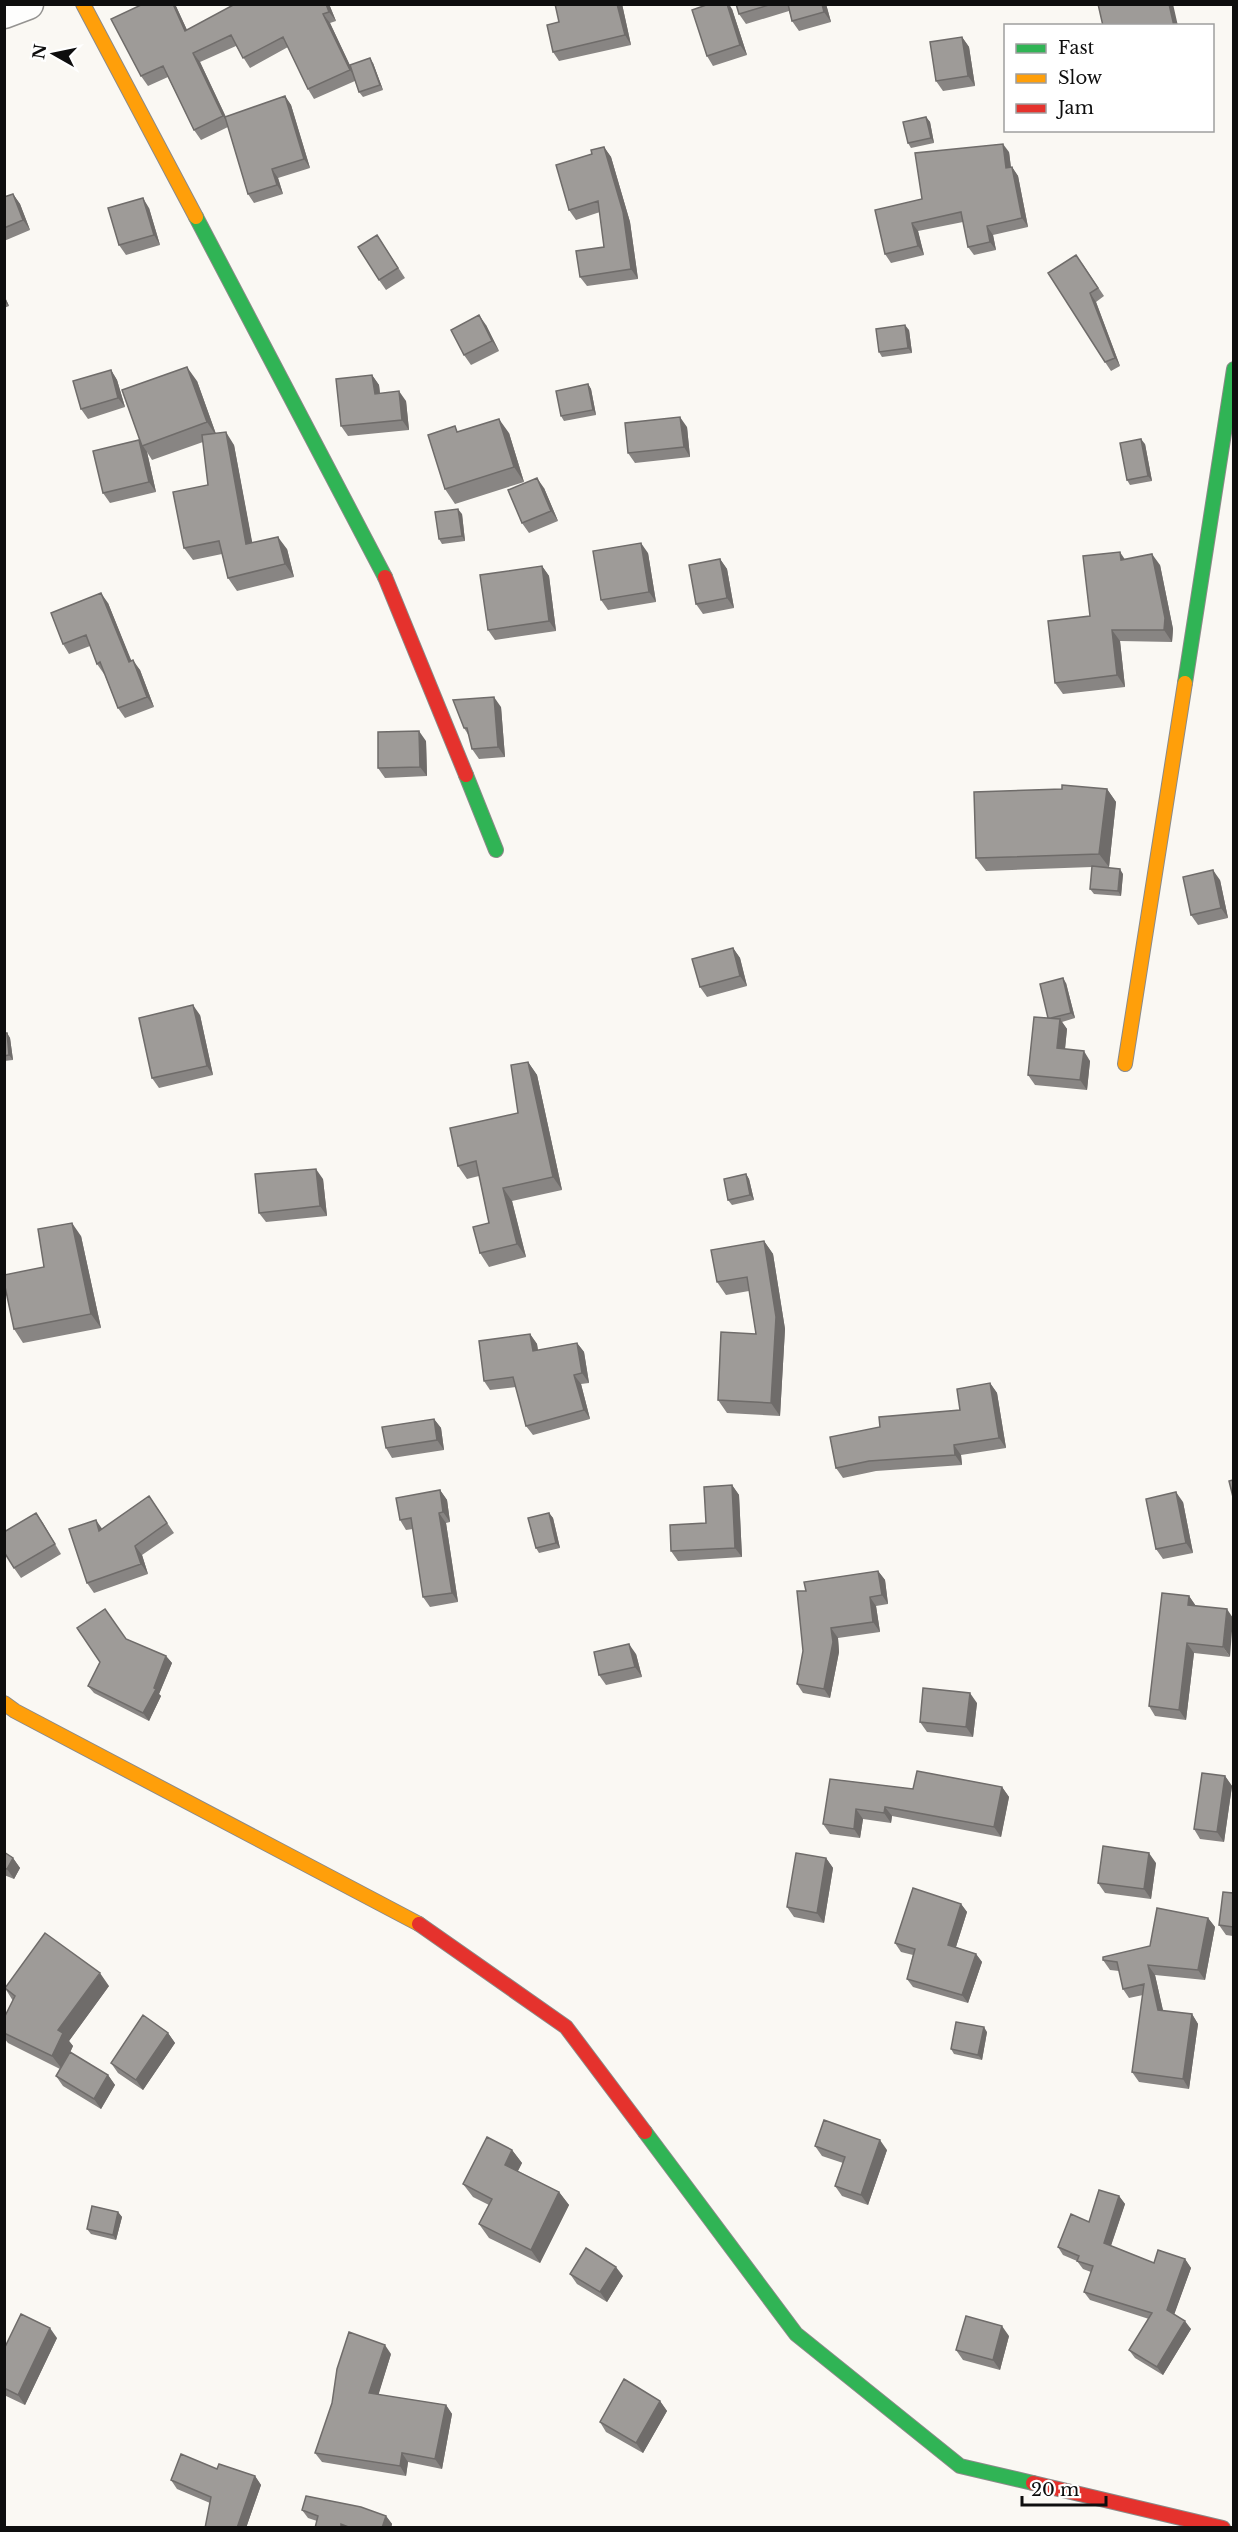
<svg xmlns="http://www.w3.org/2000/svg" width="1238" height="2532" viewBox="0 0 1238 2532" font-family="'Libre Baskerville',serif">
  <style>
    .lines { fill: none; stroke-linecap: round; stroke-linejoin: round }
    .street-casing { stroke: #949391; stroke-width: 33 }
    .fast-casing { stroke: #8b8a88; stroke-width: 16 }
    .slow-casing { stroke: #8b8a88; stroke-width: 16 }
    .jam-casing { stroke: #8b8a88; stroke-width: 16 }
    .street { stroke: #fefefd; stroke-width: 30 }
    .fast { stroke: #30b455; stroke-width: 14 }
    .slow { stroke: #ff9f0a; stroke-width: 14 }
    .jam { stroke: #e5322d; stroke-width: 14 }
    .wall { fill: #888583 }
    .shaded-wall { fill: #6f6c6a }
    .building { fill: #9e9b98; stroke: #6f6c6a; stroke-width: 1.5 }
  </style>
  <rect width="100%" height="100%" fill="#faf8f3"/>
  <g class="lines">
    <g class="street-casing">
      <path id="street" d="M4 13 28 4"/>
    </g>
    <g class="fast-casing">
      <path id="fast" d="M196 217 385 577
        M1185 683 1234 369
        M466 775 496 850
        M645 2132 796 2334 960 2466 1033 2483"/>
    </g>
    <g class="slow-casing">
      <path id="slow" d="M83 4 196 217
        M1125 1064 1185 683
        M4 1703 15 1711 419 1924"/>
    </g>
    <g class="jam-casing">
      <path id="jam" d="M385 577 466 775
        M419 1924 566 2027 645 2132
        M1033 2483 1223 2528"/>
    </g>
    <use href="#street" class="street"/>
    <use href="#fast" class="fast"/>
    <use href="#slow" class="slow"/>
    <use href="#jam" class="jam"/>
  </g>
  <path class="wall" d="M143 4H175L187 30 329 4 336 21 330 23 350 66 373 63 383 90 363 97 359 92 355 81 314 99 308 89 288 47 250 68 236 46 200 62 226 117 285 96 291 105 310 168 278 178 283 194 254 203 248 194 228 127 201 140 194 130 168 77 148 86 141 76Z
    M622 4 631 45 559 61 553 52 559 22Z
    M736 4H826L831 22 799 31 792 21 789 11 746 24 739 14Z
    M732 9 747 55 713 66 707 56Z
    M962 37 969 47 975 86 943 91 936 81Z
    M926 117 930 122 934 143 911 148 908 143Z
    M604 147 611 157 630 222 638 279 587 286 580 277 604 247 600 212 576 220 569 210 592 154Z
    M1009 152 1011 167H1012L1018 176 1028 227 993 235 996 250 974 255 968 247 963 222 918 231 924 255 891 263 885 254 922 199Z
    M13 194 20 204 30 230 4 241V197Z
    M149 208 160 245 126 255 119 245Z
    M377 235 405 278 386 290 379 280Z
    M1082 263 1104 296 1096 302 1120 366 1111 371 1105 362Z
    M4 295 9 306 4 308Z
    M486 325 499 351 471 365 464 355Z
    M909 330 912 353 882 357 879 352Z
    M111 370 117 380 125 407 88 419 81 409Z
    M372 375 379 385 380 393 406 401 409 430 348 436 341 426Z
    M197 381 216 434 234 445 252 543 287 549 294 577 237 591 228 578 222 554 193 560 184 548 208 485 203 442 152 460 147 452 156 492 110 503 103 493 141 443Z
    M588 384 591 389 596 415 564 421 561 416Z
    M687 427 690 457 635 463 628 453Z
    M459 432 509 433 524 482 455 504 445 489Z
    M1145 444 1152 481 1130 485 1127 480Z
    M544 488 558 521 529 533 522 523Z
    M462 514 465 541 442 544 439 539Z
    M648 553 656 602 608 610 601 600Z
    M720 559 727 569 734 608 703 614 696 604Z
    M1125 559 1160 565 1173 629 1172 642 1120 641 1125 687 1063 694 1055 683 1090 616Z
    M542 566 549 576 556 631 495 640 488 630Z
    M108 603 131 661 140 670 154 707 125 718 118 708 104 673V674L97 664 90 646 69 654 63 644Z
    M501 707 505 757 479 759 472 749 469 736 464 728Z
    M426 741 427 776 385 778 378 768Z
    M1107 789 1116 802 1109 867H1103L1123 874 1121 896 1094 894 1090 889 1092 867 986 871 976 858Z
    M1220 880 1228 918 1198 925 1191 915Z
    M733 948 740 958 747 986 707 997 700 987Z
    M1066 983 1075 1018 1062 1022 1067 1029 1065 1049 1090 1061 1087 1090 1035 1085 1028 1075 1048 1018Z
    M200 1015 213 1075 159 1088 152 1078Z
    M4 1033H7L10 1038 13 1060 4 1061Z
    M528 1062 537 1075 562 1190 512 1201 526 1257 489 1267 480 1253 489 1223 479 1176 467 1179 458 1166 518 1113Z
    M746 1174 749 1179 754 1200 732 1205 728 1200Z
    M323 1179 327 1216 266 1222 259 1213Z
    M81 1236 101 1328 23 1343 14 1329 44 1267Z
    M764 1241 773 1254 785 1329 780 1416 727 1413 718 1400 756 1334 749 1291 726 1295 717 1282Z
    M530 1334 537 1344 538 1350 577 1343 584 1352 589 1383 581 1384 590 1419 533 1435 526 1426 516 1387 490 1390 484 1381Z
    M990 1383 997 1393 1006 1448 961 1455 962 1465 876 1471 843 1478 836 1468 880 1427 960 1410Z
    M434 1419 441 1428 444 1450 392 1458 386 1448Z
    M732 1485 739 1495 742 1557 678 1561 671 1551 706 1523Z
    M440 1490 447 1500 450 1522 446 1523 458 1602 430 1607 423 1597 413 1529 406 1530 400 1520Z
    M149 1496 174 1533 142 1555 148 1574 94 1593 87 1583 102 1529Z
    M1183 1502 1193 1553 1163 1559 1156 1549Z
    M36 1513 61 1554 21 1578 14 1568Z
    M549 1513 553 1518 560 1548 539 1553 536 1548Z
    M878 1571 885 1580 888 1604 876 1606 880 1632 838 1638 839 1652 830 1698 803 1693 797 1684 803 1651 806 1591Z
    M1189 1596 1230 1657 1194 1653 1186 1720 1155 1716 1149 1706Z
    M126 1639 166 1656 172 1663 159 1694 161 1696 149 1721 94 1693 88 1686Z
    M636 1654 642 1677 606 1685 599 1675Z
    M977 1703 973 1737 927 1732 920 1722Z
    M1225 1776 1232 1786 1224 1842 1200 1839 1194 1829Z
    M830 1779 913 1789 1002 1787 1009 1797 1001 1837 892 1816 891 1823 863 1819 860 1838 830 1834 823 1824Z
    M4 1852 13 1858 20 1868 14 1879 4 1875Z
    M826 1858 833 1868 824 1923 794 1917 787 1907Z
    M1156 1863 1151 1899 1105 1893 1098 1883Z
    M1233 1893V1936L1226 1935 1219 1925Z
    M961 1904 967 1912 956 1947 976 1954 982 1962 968 2003 913 1987 907 1979 913 1955 901 1952 895 1943Z
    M1208 1918 1215 1927 1205 1980 1155 1975 1163 2011 1192 2014 1198 2024 1189 2089 1139 2082 1132 2072 1143 1995 1129 1998 1123 1989 1119 1971 1110 1970 1103 1960 1150 1946Z
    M109 1986 69 2041 73 2046 69 2055 108 2075 115 2085 101 2109 63 2086 56 2076 60 2069 8 2043 4 2038V2018L13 2001 5 1988Z
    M987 2032 982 2060 954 2054 951 2049Z
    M168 2033 175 2043 143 2090 118 2073 111 2063Z
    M815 2146 887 2150 868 2205 842 2196 835 2186 843 2163 822 2156Z
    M512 2150 522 2163 518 2171 559 2192 569 2205 540 2263 489 2238 479 2224 489 2205 473 2197 463 2184Z
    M1119 2196 1125 2204 1111 2246 1154 2263 1185 2259 1191 2268 1174 2314 1191 2329 1163 2375 1135 2358 1129 2350 1149 2319 1090 2300 1084 2292 1091 2272 1083 2269 1077 2261 1063 2255 1058 2247Z
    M118 2212 122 2217 116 2240 91 2234 87 2229Z
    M570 2274 623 2276 607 2302 577 2284Z
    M1009 2336 1000 2370 963 2360 956 2350Z
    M57 2338 25 2405 4 2395V2349Z
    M391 2354 378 2395 446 2405 452 2414 442 2469 408 2462 406 2476 322 2462 315 2453Z
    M660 2401 667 2411 643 2453 606 2432 600 2422Z
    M255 2476 261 2485 246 2528H205L210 2503 177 2489 171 2480Z
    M302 2510 386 2516 392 2524 391 2528H315L317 2521 308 2518Z"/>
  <path class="shaded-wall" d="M173 4H175L192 41 185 31Z
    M326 4H329L336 21 329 12Z
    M617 4H622L631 45 625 35Z
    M727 4H729L732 9 747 55 740 45Z
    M822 4H826L831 22 824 12Z
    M1169 4H1173L1178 26H1174Z
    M323 14 330 23 357 80 350 70Z
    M962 37 969 47 975 86 968 76Z
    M193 53 200 62 230 126 223 116Z
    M370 58 373 63 383 90 380 85Z
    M285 96 291 105 310 168 304 159Z
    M926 117 930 122 934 143 931 138Z
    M1003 144 1009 152 1012 177 1006 168Z
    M604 147 611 157 630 222 638 279 631 269Z
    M1012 167 1018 176 1028 227 1022 218Z
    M272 169 278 178 283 194 277 185Z
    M13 194 20 204 30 230 23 220Z
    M143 198 149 208 160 245 154 235Z
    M912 223 918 231 924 255 918 246Z
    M987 226 993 235 996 250 990 242Z
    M1090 293 1096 302 1120 366 1115 358Z
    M4 295 9 306 4 301Z
    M479 315 486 325 499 351 492 341Z
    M905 325 909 330 912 353 908 348Z
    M187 367 197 381 217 437 207 422Z
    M111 370 117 380 125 407 118 398Z
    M372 375 379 385 381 404 375 394Z
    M588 384 591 389 596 415 593 410Z
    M399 391 406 401 409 430 402 420Z
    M680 417 687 427 690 457 684 447Z
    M499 419 509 433 524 482 514 467Z
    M226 432 234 445 255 557 246 544Z
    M1141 439 1145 444 1152 481 1148 476Z
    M139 440 147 452 156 492 149 482Z
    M537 478 544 488 558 521 551 511Z
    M458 509 462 514 465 541 462 536Z
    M278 537 287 549 294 577 285 564Z
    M641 543 648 553 656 602 649 592Z
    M1120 552 1128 564 1121 560Z
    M1152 554 1160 565 1173 629 1172 642 1164 630Z
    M720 559 727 569 734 608 727 598Z
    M542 566 549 576 556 631 549 621Z
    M101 593 108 603 136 672 129 662Z
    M1112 630 1120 641 1125 687 1117 675Z
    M133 660 140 670 154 707 147 697Z
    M494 697 501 707 505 757 498 747Z
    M419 731 426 741 427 776 420 767Z
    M1107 789 1116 802 1109 867 1099 854Z
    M1120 869 1123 874 1121 896 1118 891Z
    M1213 870 1220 880 1228 918 1221 908Z
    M733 948 740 958 747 986 740 976Z
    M1063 978 1066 983 1075 1018 1071 1013Z
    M193 1005 200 1015 213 1075 207 1066Z
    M1060 1019 1067 1029 1064 1058 1057 1048Z
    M7 1033 10 1038 13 1060 9 1055Z
    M1084 1051 1090 1061 1087 1090 1080 1080Z
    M528 1062 537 1075 562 1190 553 1177Z
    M316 1169 323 1179 327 1216 320 1206Z
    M746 1174 749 1179 754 1200 750 1195Z
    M503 1188 512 1201 526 1257 517 1244Z
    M72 1223 81 1236 101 1328 91 1314Z
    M764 1241 773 1254 785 1329 780 1416 771 1403Z
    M530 1334 537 1344 539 1360 533 1351Z
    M577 1343 584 1352 589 1383 582 1373Z
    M574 1375 581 1384 590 1419 584 1410Z
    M990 1383 997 1393 1006 1448 999 1438Z
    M434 1419 441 1428 444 1450 437 1440Z
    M954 1445 961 1455 962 1465 955 1455Z
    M732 1485 739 1495 742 1557 735 1548Z
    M440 1490 447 1500 450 1522 443 1512Z
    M1176 1492 1183 1502 1193 1553 1186 1543Z
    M36 1513 43 1523 61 1554 55 1544Z
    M439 1513 446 1523 458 1602 452 1593Z
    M549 1513 553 1518 560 1548 556 1543Z
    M96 1520 103 1530 99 1531Z
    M135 1546 142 1555 148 1574 141 1564Z
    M878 1571 885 1580 888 1604 882 1595Z
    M1189 1596 1196 1606 1188 1605Z
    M870 1597 876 1606 880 1632 873 1622Z
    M1227 1609 1233 1618 1230 1657 1223 1647Z
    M831 1628 838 1638 839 1652 830 1698 824 1689Z
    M1187 1643 1194 1653 1186 1720 1179 1710Z
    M629 1644 636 1654 642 1677 635 1667Z
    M166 1656 172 1663 159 1694 161 1696 149 1721 143 1713Z
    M970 1693 977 1703 973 1737 966 1727Z
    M1225 1776 1232 1786 1224 1842 1217 1832Z
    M1002 1787 1009 1797 1001 1837 994 1827Z
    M885 1807 892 1816 891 1823 884 1813Z
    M856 1809 863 1819 860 1838 854 1829Z
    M1149 1853 1156 1863 1151 1899 1144 1889Z
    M13 1858 20 1868 14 1879 7 1869Z
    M826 1858 833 1868 824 1923 817 1913Z
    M961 1904 967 1912 954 1953 948 1945Z
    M1208 1918 1215 1927 1205 1980 1198 1970Z
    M976 1954 982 1962 968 2003 962 1995Z
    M1148 1965 1155 1975 1165 2019 1158 2010Z
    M100 1973 109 1986 69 2041 73 2046 62 2069 52 2056 58 2030Z
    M1192 2014 1198 2024 1189 2089 1183 2079Z
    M984 2027 987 2032 982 2060 978 2055Z
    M168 2033 175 2043 143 2090 136 2080Z
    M108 2075 115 2085 101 2109 94 2099Z
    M880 2140 887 2150 868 2205 861 2195Z
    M512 2150 522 2163 514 2178 505 2165Z
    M559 2192 569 2205 540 2263 531 2250Z
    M1119 2196 1125 2204 1109 2251 1104 2243Z
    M118 2212 122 2217 116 2240 113 2235Z
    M1185 2259 1191 2268 1173 2318 1167 2310Z
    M616 2267 623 2276 607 2302 600 2292Z
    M1185 2321 1191 2329 1163 2375 1157 2367Z
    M1002 2326 1009 2336 1000 2370 993 2360Z
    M50 2328 57 2338 25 2405 18 2395Z
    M385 2345 391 2354 376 2403 369 2393Z
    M660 2401 667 2411 643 2453 636 2443Z
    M446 2405 452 2414 442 2469 435 2459Z
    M402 2453 408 2462 406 2476 400 2466Z
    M255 2476 261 2485 246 2528H237Z
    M386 2516 392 2524 391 2528H382Z"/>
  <path class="building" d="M143 4H173L185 31 235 4H326L329 12 323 14 350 70 308 89 283 37 243 58 231 35 193 53 223 116 194 130 163 66 141 76 111 19Z
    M555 4H617L625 35 553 52 547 25 559 22Z
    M709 4H727L740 45 707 56 692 10Z
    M736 4H772L739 14Z
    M788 4H822L824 12 792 21Z
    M1098 4H1169L1174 26H1103Z
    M962 37 968 76 936 81 930 42Z
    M370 58 380 85 359 92 350 65Z
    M285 96 304 159 272 169 277 185 248 194 225 117Z
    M926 117 931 138 908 143 903 122Z
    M1003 144 1006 168 1012 167 1022 218 987 226 990 242 968 247 961 212 912 223 918 246 885 254 875 210 922 199 915 153Z
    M604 147 623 212 631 269 580 277 576 251 604 247 598 201 569 210 556 165 592 154 591 150Z
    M13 194 23 220 4 228V197Z
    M143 198 154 235 119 245 108 208Z
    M377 235 398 268 379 280 358 247Z
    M1076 255 1098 288 1090 293 1115 358 1105 362 1048 273Z
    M479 315 492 341 464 355 451 330Z
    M905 325 908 348 879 352 876 329Z
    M187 367 207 422 142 446 122 390Z
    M111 370 118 398 81 409 73 381Z
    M372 375 375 394 399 391 402 420 341 426 336 379Z
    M588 384 593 410 561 416 556 391Z
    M680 417 684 447 628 453 625 423Z
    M499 419 514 467 445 489 428 435 455 426 457 432Z
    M226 432 246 544 278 537 285 564 228 578 219 541 184 548 173 492 208 485 202 435Z
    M1141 439 1148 476 1127 480 1120 443Z
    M139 440 149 482 103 493 93 451Z
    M537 478 551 511 522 523 508 490Z
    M458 509 462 536 439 539 435 512Z
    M641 543 649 592 601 600 593 551Z
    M1120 552 1121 560 1152 554 1165 618 1164 630H1112L1117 675 1055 683 1048 621 1090 616 1083 556Z
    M720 559 727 598 696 604 689 565Z
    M542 566 549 621 488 630 480 575Z
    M101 593 129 662 133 660 147 697 118 708 100 662 97 664 86 635 63 644 51 613Z
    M494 697 498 747 472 749 467 728H464L453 700Z
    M419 731 420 767 378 768V732Z
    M1062 785 1107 789 1099 854 976 858 974 792 1062 789Z
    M1092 866 1120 869 1118 891 1090 889Z
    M1213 870 1221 908 1191 915 1183 877Z
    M733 948 740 976 700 987 692 959Z
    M1063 978 1071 1013 1051 1018H1048L1040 984Z
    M193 1005 207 1066 152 1078 139 1018Z
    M1034 1017 1060 1019 1057 1048 1084 1051 1080 1080 1028 1075Z
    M4 1033H7L9 1055 4 1056Z
    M528 1062 553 1177 503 1188 517 1244 480 1253 473 1227 489 1223 476 1161 458 1166 450 1128 518 1113 511 1065Z
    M316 1169 320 1206 259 1213 255 1174Z
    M746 1174 750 1195 728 1200 724 1179Z
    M72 1223 91 1314 14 1329 4 1282V1275L44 1267 38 1229Z
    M764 1241 776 1317 771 1403 718 1400 721 1332 756 1334 747 1277 717 1282 711 1250Z
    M530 1334 533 1351 577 1343 582 1373 574 1375 584 1410 526 1426 513 1377 484 1381 479 1341Z
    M990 1383 999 1438 954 1445 955 1455 869 1461 836 1468 830 1437 880 1427 879 1417 960 1410 957 1389Z
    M434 1419 437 1440 386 1448 382 1427Z
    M1233 1480V1497L1229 1481Z
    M732 1485 735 1548 671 1551 670 1525 706 1523 704 1487Z
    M440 1490 443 1512 439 1513 452 1593 423 1597 411 1518 400 1520 396 1498Z
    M1176 1492 1186 1543 1156 1549 1146 1499Z
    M149 1496 167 1523 135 1546 141 1564 87 1583 69 1529 96 1520 99 1531Z
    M36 1513 55 1544 14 1568 4 1552V1532Z
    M549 1513 556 1543 536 1548 528 1518Z
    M878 1571 882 1595 870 1597 873 1622 831 1628 833 1642 824 1689 797 1684 803 1651 797 1591H806L804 1582Z
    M1162 1593 1189 1596 1188 1605 1227 1609 1223 1647 1187 1643 1179 1710 1149 1706Z
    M105 1609 126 1639 166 1656 154 1688 156 1689 143 1713 88 1686 100 1662 77 1628Z
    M629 1644 635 1667 599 1675 594 1652Z
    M923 1688 970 1693 966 1727 920 1722Z
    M917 1771 1002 1787 994 1827 885 1807 884 1813 856 1809 854 1829 823 1824 830 1779 913 1789Z
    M1202 1773 1225 1776 1217 1832 1194 1829Z
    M1103 1846 1149 1853 1144 1889 1098 1883Z
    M4 1852 13 1858 7 1869 4 1868Z
    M796 1853 826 1858 817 1913 787 1907Z
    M913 1888 961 1904 948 1945 976 1954 962 1995 907 1979 915 1949 895 1943Z
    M1223 1892 1233 1893V1927L1219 1925Z
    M1157 1908 1208 1918 1198 1970 1148 1965 1158 2010 1192 2014 1183 2079 1132 2072 1144 1984 1123 1989 1117 1962 1103 1960V1957L1150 1946Z
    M45 1933 100 1973 58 2030 63 2033 52 2056 4 2033V2018L15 1996 5 1988Z
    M143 2015 168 2033 136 2080 111 2063Z
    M956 2022 984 2027 978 2055 951 2049Z
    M70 2052 108 2075 94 2099 56 2076Z
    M824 2120 880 2140 861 2195 835 2186 845 2157 815 2146Z
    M487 2137 512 2150 505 2165 559 2192 531 2250 479 2224 492 2199 463 2184Z
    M1099 2190 1119 2196 1104 2243 1154 2263 1158 2250 1185 2259 1167 2310 1185 2321 1157 2367 1129 2350 1152 2313 1084 2292 1093 2266 1077 2261 1079 2256 1058 2247 1071 2214 1089 2222Z
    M92 2206 118 2212 113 2235 87 2229Z
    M586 2248 616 2267 600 2292 570 2274Z
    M21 2314 50 2328 18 2395 4 2388V2349Z
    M966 2316 1002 2326 993 2360 956 2350Z
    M349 2332 385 2345 369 2393 446 2405 435 2459 402 2453 400 2466 315 2453 332 2403 337 2369Z
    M624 2379 660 2401 636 2443 600 2422Z
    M181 2454 217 2469 219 2464 255 2476 237 2528H205L211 2497 171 2480Z
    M306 2496 361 2507 386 2516 382 2528H351L341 2524V2528H315L318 2516 302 2510Z"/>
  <rect width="1238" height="2532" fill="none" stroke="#0e0e0e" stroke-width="12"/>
  <rect x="1004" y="24" width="210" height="108" fill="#ffffff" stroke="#9f9f9f" stroke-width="1.5"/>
  <rect x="1016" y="44" width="30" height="9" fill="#30b455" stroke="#9f9f9f" stroke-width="1.5"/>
  <text x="1058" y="54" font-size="18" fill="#0e0e0e">Fast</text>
  <rect x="1016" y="74" width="30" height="9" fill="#ff9f0a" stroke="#9f9f9f" stroke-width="1.5"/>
  <text x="1058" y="84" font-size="18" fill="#0e0e0e">Slow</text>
  <rect x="1016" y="104" width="30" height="9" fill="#e5322d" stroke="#9f9f9f" stroke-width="1.5"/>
  <text x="1058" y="114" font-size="18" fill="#0e0e0e">Jam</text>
  <g transform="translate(54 54) rotate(279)" stroke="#ffffff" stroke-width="4.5" paint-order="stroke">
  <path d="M0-4.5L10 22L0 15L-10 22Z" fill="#0e0e0e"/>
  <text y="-9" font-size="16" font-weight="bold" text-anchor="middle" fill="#0e0e0e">N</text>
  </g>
  <path d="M1022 2496v9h84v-9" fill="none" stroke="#0e0e0e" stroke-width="3"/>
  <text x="1031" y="2496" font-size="18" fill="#0e0e0e" stroke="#ffffff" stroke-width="4.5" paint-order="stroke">20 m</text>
</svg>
